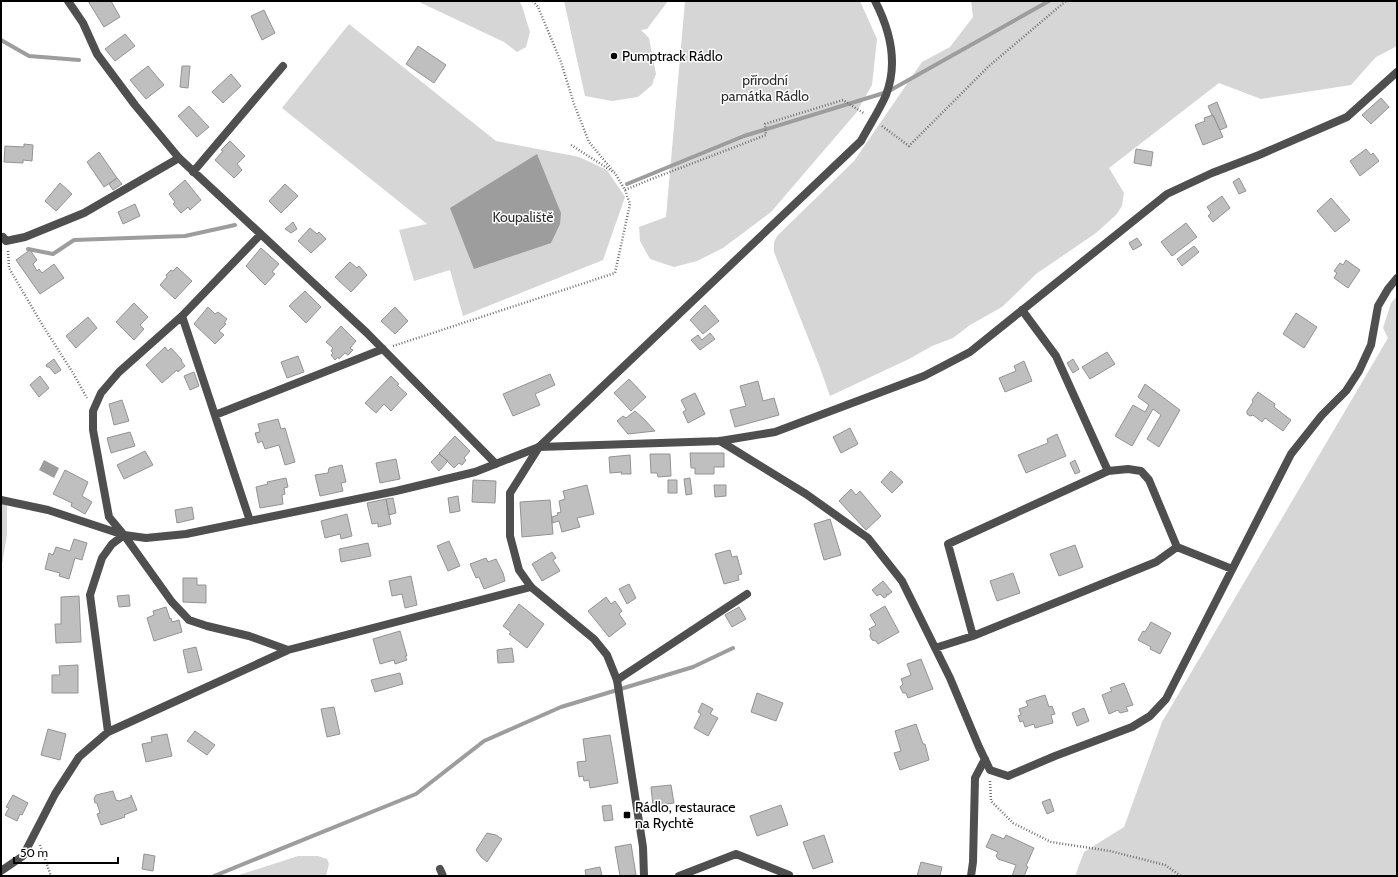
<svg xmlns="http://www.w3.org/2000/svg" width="1398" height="877" viewBox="0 0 1398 877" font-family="Cabin,sans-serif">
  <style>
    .green { fill: #d6d6d6 }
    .water { fill: #9d9d9d }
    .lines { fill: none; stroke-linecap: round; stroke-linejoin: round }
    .stream { stroke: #9d9d9d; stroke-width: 4 }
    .building { fill: #bfbfbf; stroke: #939393 }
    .path { stroke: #717171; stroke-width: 2.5; stroke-dasharray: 1 2; stroke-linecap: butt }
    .minor { stroke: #4f4f4f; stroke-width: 8 }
    .tertiary { stroke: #4f4f4f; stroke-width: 8 }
    .poi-dot { fill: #000; stroke: #fff; stroke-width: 1.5 }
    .labels { text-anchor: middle; stroke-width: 3; stroke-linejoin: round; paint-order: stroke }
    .poi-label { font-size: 14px; fill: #000; stroke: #fff; text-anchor: start }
    .park-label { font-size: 14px; fill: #2d2d2d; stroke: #fff }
  </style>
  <rect width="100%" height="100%" fill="#fff"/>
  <path class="green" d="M417 1H519L522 6 530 32 526 47 517 52 504 42Z
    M564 1H668L647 29 641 30 649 38 656 74 652 85 638 97 612 101 585 96Z
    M685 1H860L877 39 872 85 856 113 771 212 723 248 697 261 674 267 650 259 640 241 639 227 666 217Z
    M971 1H1397V46L1376 57 1351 85 1261 99 1219 83 1109 168 1124 193 1122 206 1116 215 1096 233 1036 274 1002 307 970 325 953 338 932 346 909 359 830 396 819 365 774 252V242L777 236 854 161 922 62 950 47 973 17Z
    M349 24 496 141 579 157 607 170 625 197 603 260 463 316 450 270 414 281 399 230 427 224 282 108Z
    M1397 296V876H1075L1084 852 1124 827 1162 722 1388 338 1383 328 1391 303Z
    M1 504 7 505V535L1 570Z
    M298 856H318L327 859 329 864 326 876H236Z"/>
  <path class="water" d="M537 154 561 213 560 224 551 243 474 269 450 208Z
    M44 460 59 468 54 478 39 470Z"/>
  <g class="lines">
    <path class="stream" d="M1 40 29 56 79 60
      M889 91 1049 1
      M627 184 744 136 884 93
      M28 249 53 254 74 240 185 236 235 225
      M214 876 416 794 484 741 561 707 693 667 733 648"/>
  </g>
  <path class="building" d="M88 1H111L120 17 104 27Z
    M264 10 275 33 262 40 251 16Z
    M125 34 135 46 115 61 105 49Z
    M418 46 446 65 434 83 406 64Z
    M148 66 164 85 146 99 130 80Z
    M182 66H190L188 88 180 87Z
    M231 74 241 86 223 103 212 92Z
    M1381 98 1389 107 1371 124 1362 115Z
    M1217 102 1227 127 1220 130 1213 115H1212L1208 106Z
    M189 106 209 127 197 137 178 116Z
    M1213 115 1223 137 1203 145 1195 125 1205 121 1204 118Z
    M230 141 245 156 237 164 242 170 234 178 215 160 223 151 221 150Z
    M24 144 33 145 32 161 23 160V163L4 162 5 146 24 147Z
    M1136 149 1153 152 1151 166 1134 163Z
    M1366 149 1371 155 1373 153 1379 161 1360 176 1350 161Z
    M99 152 117 178 104 187 87 162Z
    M117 178 122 184 113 190 109 184Z
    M1239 178 1246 191 1239 194 1233 182Z
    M185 180 201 200 190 210 188 207 181 213 173 204 175 202 169 194Z
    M60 183 72 194 56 211 45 201Z
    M285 184 298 196 281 213 269 201Z
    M1222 196 1230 208 1213 222 1208 216 1211 213 1207 207Z
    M1331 198 1350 220 1335 232 1317 211Z
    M135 204 140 216 123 224 118 212Z
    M293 222 297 229 291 233 285 229Z
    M1186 223 1197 237 1172 256 1161 242Z
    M310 228 317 234 319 232 326 239 311 253 298 241Z
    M1137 238 1142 245 1133 250 1129 243Z
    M1194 246 1199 252 1182 266 1177 259Z
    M261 248 279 264 272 272 275 274 265 285 246 266Z
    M30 250 37 260 33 264 37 271 39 269 42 273 54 264 64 278 40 294 16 260Z
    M1346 260 1360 270 1348 288 1334 278 1337 273 1334 271 1340 263 1343 265Z
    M350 262 357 268 359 266 367 275 351 292 335 277Z
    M177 267 192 281 175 299 160 285 167 277 166 275 171 270 173 271Z
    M305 291 321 307 306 323 289 306Z
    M134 303 148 317 140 325 144 329 134 340 116 322Z
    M705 305 719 321 703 334 690 320Z
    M208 307 215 314 218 312 227 319 224 323 226 324 219 331 224 335 215 344 194 324Z
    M395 307 408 321 395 334 381 321Z
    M1296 313 1317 327 1304 348 1283 334Z
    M88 317 97 328 76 348 66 336Z
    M341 326 356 341 350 348 353 350 348 355 345 353 339 359 338 357 335 360 331 355 333 353 331 351 333 348 326 342Z
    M710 333 715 339 700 350 691 340 698 335 702 340Z
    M165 347 168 351 171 348 182 360 181 361 185 366 178 372 177 370 162 383 146 365Z
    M1107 352 1115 364 1090 379 1082 367Z
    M298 356 304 372 287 378 281 362Z
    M54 359 61 370 55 374 49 367H47L46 365Z
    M1073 359 1079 369 1073 373 1067 363Z
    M1024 361 1032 381 1005 392 999 378 1016 371 1014 366Z
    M194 372 199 386 190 390 184 376Z
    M550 374 555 385 535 394 540 405 513 416 503 394Z
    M40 376 49 388 39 397 30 385Z
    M391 376 399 384 397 385 407 394 391 411 384 404 376 413 365 403Z
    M629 379 646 397 631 411 614 393Z
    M758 381 763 401 774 398 779 415 735 427 730 410 746 406 740 386Z
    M1145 384 1180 410 1159 447 1147 439 1161 415 1153 409 1132 446 1115 436 1133 405 1145 412 1149 405 1138 397Z
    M1258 392 1275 404 1274 407 1291 420 1283 431 1265 418 1262 422 1253 415 1250 416 1247 414V411L1253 402 1252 400Z
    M695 393 705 414 688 423 683 412 686 410 681 400Z
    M122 400 129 421 114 425 109 404Z
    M635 411 644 419 655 431 628 434 617 421 623 416 626 418Z
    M278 419 281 429 285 428 295 462 285 465 279 445 265 449 262 441 258 443 255 433 260 432 258 424Z
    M850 428 858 444 841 453 833 437Z
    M130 432 135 446 111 453 107 438Z
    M1057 434 1066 456 1026 473 1018 455 1048 443 1047 439Z
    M455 436 470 451 464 458 466 460 462 465 459 463 454 468 439 453Z
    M145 451 153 465 124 479 117 465Z
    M690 453H724V467H714V474H695V468H691Z
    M439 454 448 461 439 471 431 462Z
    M650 454H670L671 476 658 477 657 473H651Z
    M630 455 631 474H621L622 472 610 473 609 457Z
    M396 459 400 479 380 483 376 463Z
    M1075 460 1080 472 1075 474 1070 463Z
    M342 465 346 482 341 483 343 491 320 496 315 475 328 473 329 468Z
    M65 470 88 482 82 496 92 502 85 514 71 506 72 503 53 494Z
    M891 471 903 482 892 493 881 482Z
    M286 478 288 487 284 488 285 494 282 495 283 504 260 508 256 487 268 484 267 482Z
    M690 478 692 494 686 495 684 479Z
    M473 480 496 481 495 503 472 502Z
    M668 480H677V493H668Z
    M587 485 594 514 577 518 580 527 562 532 559 521 552 523V517L558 515 557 513 561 512 559 501 565 499 563 491Z
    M714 485H726V496L715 497Z
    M851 489 856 495 860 491 881 516 866 530 839 501Z
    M458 496 460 511 450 513 448 498Z
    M393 498 396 513 389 515 386 499Z
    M386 499 391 524 378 527V523L372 524 367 503Z
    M550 500 553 534 522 537 520 502Z
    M192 507 194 519 177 523 175 510Z
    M347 514 352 536 341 539 340 534 325 538 321 521Z
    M830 519 841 555 824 560 814 524Z
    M74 539 87 543 82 560 75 558 69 579 59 576 60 573 45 569 49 553 53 555 56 547 70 551Z
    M449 541 460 566 448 571 437 546Z
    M368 543 371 556 341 562 339 549Z
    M1075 545 1083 567 1059 576 1050 554Z
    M730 550 732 557 737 556 742 574 738 575 739 580 724 584 715 554Z
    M552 552 556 558 553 560 560 571 542 581 532 564Z
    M486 558 488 562 496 559 503 573 505 581 484 589 479 577 476 578 470 564Z
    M1013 573 1020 593 997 601 990 581Z
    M411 576 417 605 405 608 402 594 392 596 389 581Z
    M183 578H197V585H206V603L183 602Z
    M883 581 892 592 888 595 886 594 887 596 884 598 880 594 877 596 872 590Z
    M629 584 636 598 627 604 619 589Z
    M129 595 130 606 119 607 117 596Z
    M79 596 81 642 56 643 55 624H61V597Z
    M606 597 611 604 615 601 622 611 619 614 626 624 609 637 588 611Z
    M519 604 544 624 527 648 509 634 511 632 503 626Z
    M885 606 899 632 878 644 876 641 872 640 870 636 871 632 869 629 876 625 870 615Z
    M166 607 170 619 171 618 172 622 179 620 182 632 154 641 147 618 154 615 153 611Z
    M739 607 746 619 732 627 725 615Z
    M1151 622 1171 633 1160 654 1150 649 1151 647 1138 640 1143 631 1145 632Z
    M400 631 407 656H405L407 660 395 664 394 660 380 664 373 639Z
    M196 647 202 670 188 673 183 650Z
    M512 648 514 662 498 663 497 650Z
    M921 659 933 689 908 698 906 693H903L900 687 903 684 901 679 911 675 907 664Z
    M78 665V693H52V675H60L59 666Z
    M400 673 403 684 375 692 371 680Z
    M1124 683 1133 705 1126 707 1128 711 1120 713 1118 710 1109 714 1102 695 1112 691 1110 688Z
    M757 693 783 703 776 721 751 712Z
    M1045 695 1049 707 1052 706 1055 714 1051 715 1053 723 1035 728 1034 724 1025 727 1023 721 1020 722 1018 716 1021 715 1019 709 1028 706 1026 701Z
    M702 703 713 709 710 714 718 718 708 736 694 728 701 714 698 712Z
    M334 707 340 734 327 737 321 709Z
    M1084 708 1089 721 1077 726 1072 713Z
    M916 724 923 744H925L929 760 900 770 894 753 901 751 895 731Z
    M48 729 66 734 60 760 41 755Z
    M195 731 215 745 207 755 187 741Z
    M167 734 172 756 146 762 142 744 152 742 151 737Z
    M610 735 618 783 590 788 589 780 584 781 583 776 579 777 577 762 586 761 583 739Z
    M671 785 674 803 653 806 651 787Z
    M113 791 116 800 119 801 131 797V795L137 810 124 815 125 817 101 825 97 814 100 813 97 803H95L94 799 96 795Z
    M13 795 28 803 22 815 20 814 17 821 5 815 9 808 6 807Z
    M1050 799 1054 811 1047 814 1042 802Z
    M611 805 613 820 604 821 602 806Z
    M781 805 788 825 757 836 750 816Z
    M487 833 496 835 502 839 487 862 481 857 476 850Z
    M992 834 1004 839 1006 835 1034 848 1026 866 1028 867 1024 876H1012L1016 865 998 859 996 856 998 852 986 847Z
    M824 835 833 862 813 869 803 842Z
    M631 844 636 875 620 876 615 847Z
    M144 854 155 856 153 871 142 869Z
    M921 862 942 867 940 876H917Z
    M600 867 602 876H586L585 870Z"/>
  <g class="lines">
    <path class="path" d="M533 1 538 7 561 62 574 104 589 142 613 171
      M882 126 909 146 989 66 1066 1
      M625 190 649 180 766 135 765 124 843 100 865 114
      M8 251 9 268 43 326 73 373 87 398
      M393 346 615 273 630 204 625 190 615 173 571 145
      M990 781 991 801 1013 823 1051 842 1110 851 1165 865 1181 876
      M40 845 51 876"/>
    <path class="minor" d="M68 1 83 23 97 54 135 105 179 158 367 333 496 464
      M193 172 283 66
      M260 235 182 316 119 372 101 393 93 411V430L109 517 124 535 172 602 189 620 207 626 249 636 288 650
      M3 237 6 241 25 237 84 213 179 158
      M1022 310 1056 356 1108 471
      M182 316 250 521
      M215 415 383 349
      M720 441 806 494 868 538 902 581 950 678 979 747 990 770 1008 776 1055 756 1132 727 1150 716 1166 699 1291 454 1322 415 1346 391 1359 371 1371 345 1378 306 1388 289 1397 278
      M1 500 48 510 124 535 146 538 186 534 396 491 475 472 539 447
      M973 636 948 544 1108 471 1128 469 1141 471 1149 480 1177 547 1232 569
      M935 648 973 636 1156 562 1177 547
      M617 680 747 594
      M108 732 90 595 102 558 112 544 124 535
      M440 869 443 876
      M1 871 23 856 55 794 79 757 108 732 288 650 531 587
      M679 876 736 854 789 875
      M971 876 973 862 975 778 985 759"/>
    <path class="tertiary" d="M539 447 720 441 775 432 924 376 970 352 1167 194 1212 173 1259 155 1347 117 1397 72
      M644 876 643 847 617 680 607 655 594 639 531 587 519 570 510 536V493L539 447 861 141C869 126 879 111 886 95 898 64 890 30 875 1"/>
  </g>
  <g class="poi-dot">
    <circle cx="614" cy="56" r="4"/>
    <rect x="623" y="811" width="8" height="8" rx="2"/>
  </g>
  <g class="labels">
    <g class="poi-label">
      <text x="622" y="61">Pumptrack Rádlo</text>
      <text x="635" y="812">Rádlo, restaurace<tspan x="635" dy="16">na Rychtě</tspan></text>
    </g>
    <g class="park-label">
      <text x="765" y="85">přírodní<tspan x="765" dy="16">památka Rádlo</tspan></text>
      <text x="523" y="222">Koupaliště</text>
    </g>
  </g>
  <rect width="1398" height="877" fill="none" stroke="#000000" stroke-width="4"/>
  <path d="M14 857v6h104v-6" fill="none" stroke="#000000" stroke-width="2"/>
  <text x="20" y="857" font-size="12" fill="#000000" stroke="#ffffff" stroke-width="3" paint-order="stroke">50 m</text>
</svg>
